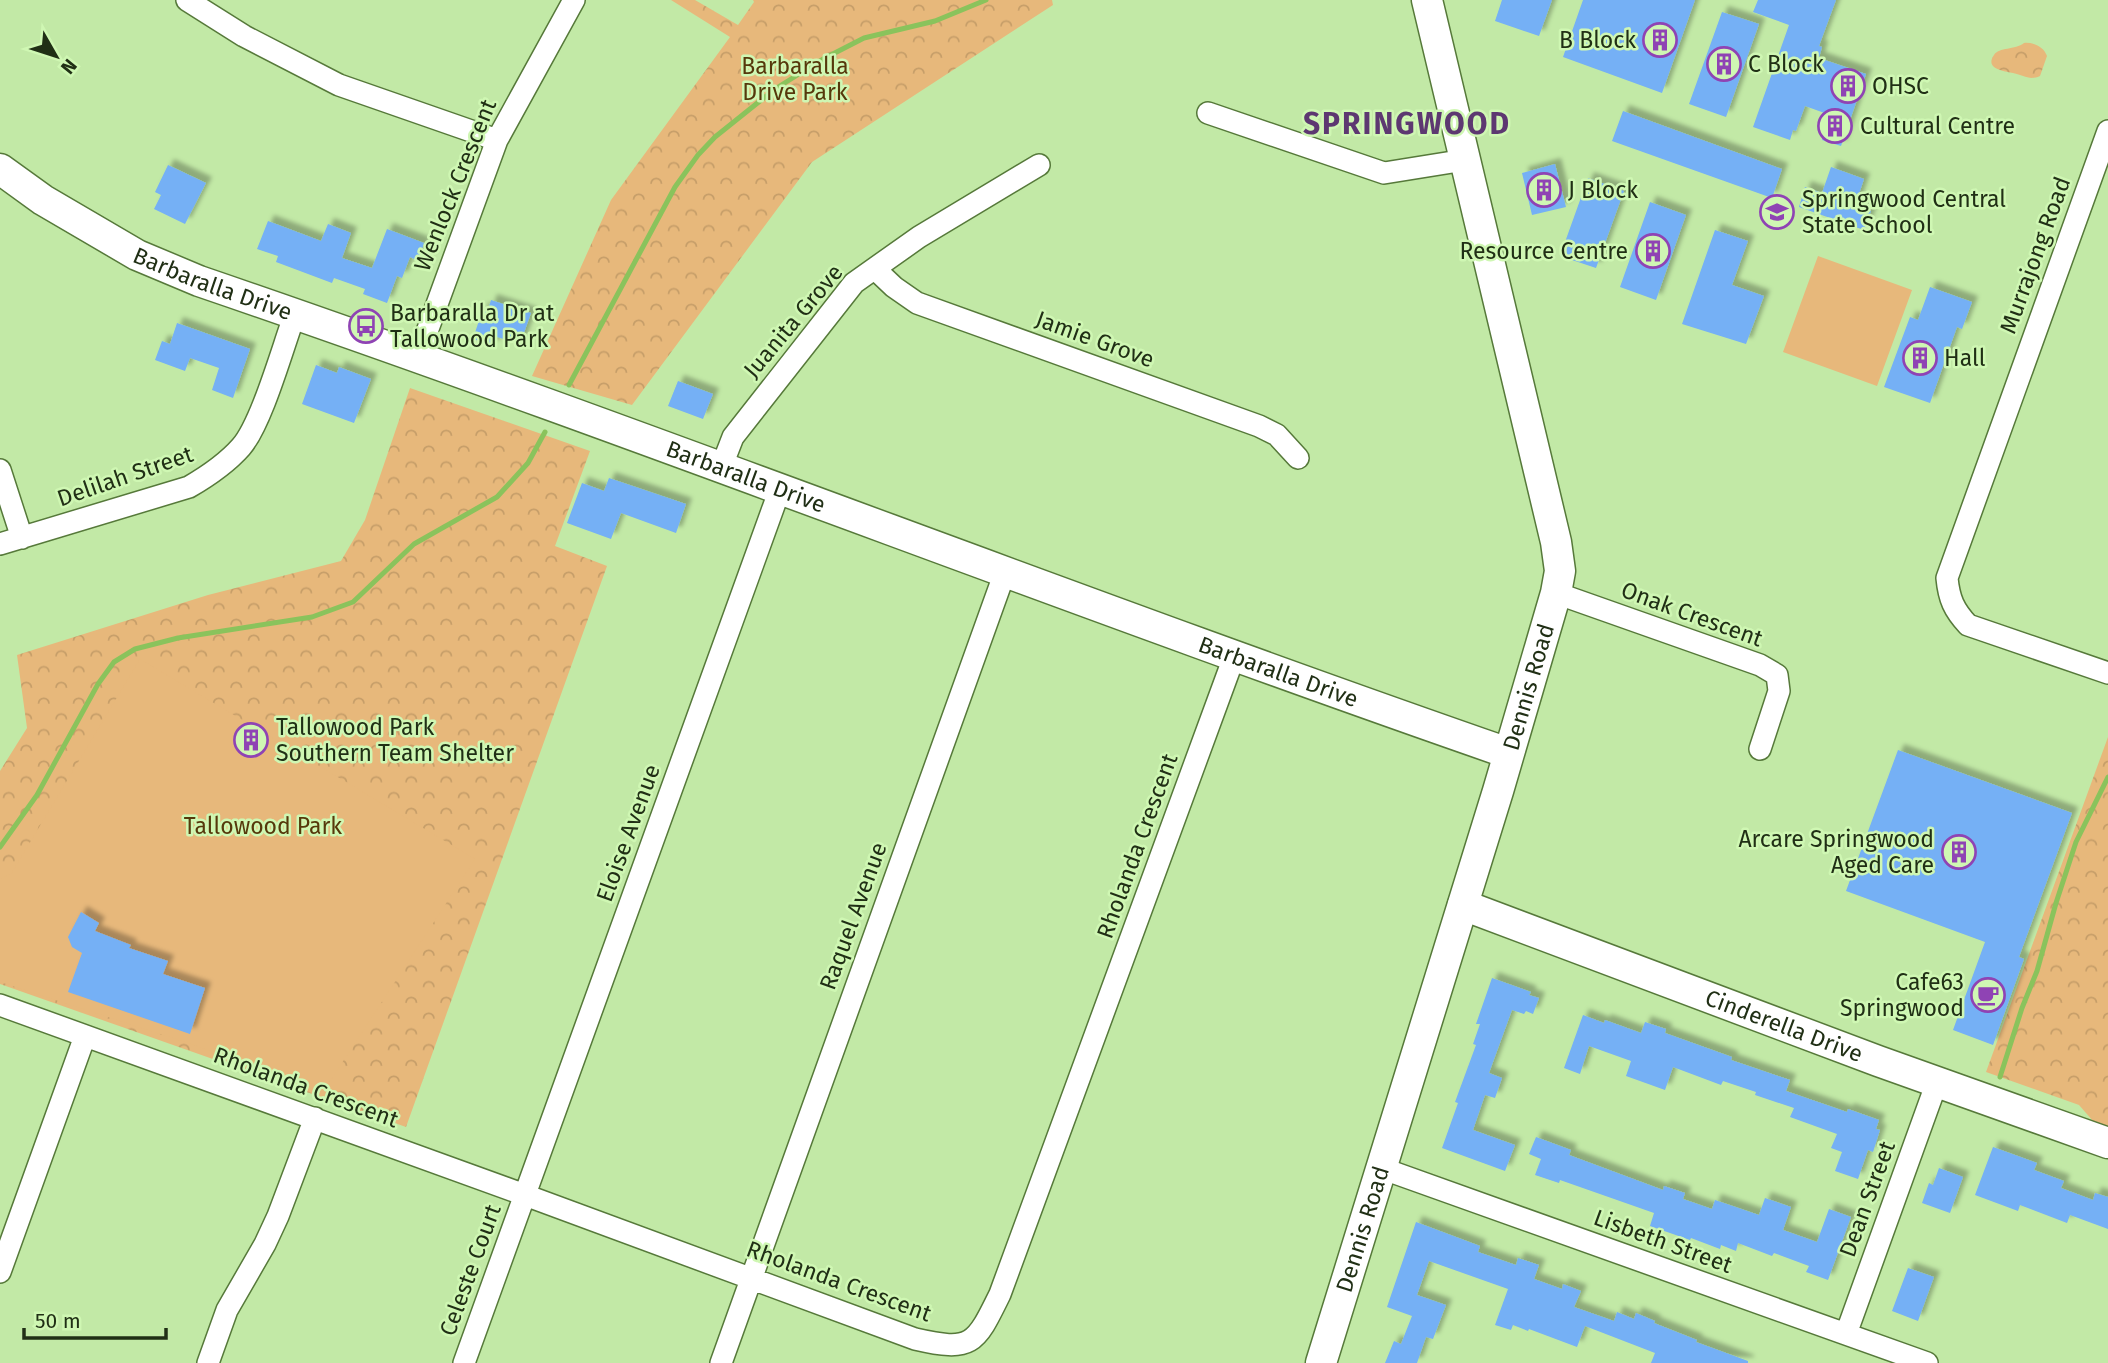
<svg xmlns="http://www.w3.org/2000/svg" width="2108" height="1363" viewBox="0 0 2108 1363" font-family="'Fira Sans',sans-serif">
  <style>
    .forest { fill: url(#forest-crowns) }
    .pitch { fill: #e7b87b }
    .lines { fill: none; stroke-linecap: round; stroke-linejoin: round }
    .stream { stroke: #8ac35c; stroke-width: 5 }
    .building { fill: #74b0f5; filter: url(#shadow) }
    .street-casing { stroke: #56793a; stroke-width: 24 }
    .secondary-casing { stroke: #56793a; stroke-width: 33 }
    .street { stroke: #fff; stroke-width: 21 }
    .secondary { stroke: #fff; stroke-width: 30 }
    .labels { text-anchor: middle; stroke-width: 5; stroke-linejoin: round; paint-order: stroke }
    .poi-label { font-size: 23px; fill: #202f15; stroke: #cff7b3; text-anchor: start }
    .park-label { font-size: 23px; fill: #56380b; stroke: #cff7b3 }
    .street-label { font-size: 23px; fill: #202f15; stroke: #cff7b3 }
    .district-label { font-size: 30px; font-weight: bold; letter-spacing: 2px; fill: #5d3871; stroke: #cff7b3 }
  </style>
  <defs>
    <pattern id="forest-crowns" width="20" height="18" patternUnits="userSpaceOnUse" patternTransform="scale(1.75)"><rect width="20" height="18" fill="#e7b87b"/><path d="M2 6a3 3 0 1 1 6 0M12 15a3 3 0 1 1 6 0" fill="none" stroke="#c69e69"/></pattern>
    <filter id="shadow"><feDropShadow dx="6" dy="-6" stdDeviation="2" flood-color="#0004"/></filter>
  </defs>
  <rect width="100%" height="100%" fill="#c2e9a6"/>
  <path class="forest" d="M671 0H695L738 25 754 2 753 0H1052L1053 5 812 162 632 405 532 376 611 200 730 37Z
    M2024 43C2034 42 2044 47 2047 56L2040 76C2029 81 2024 75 2013 73 2005 71 1984 69 1994 55 1999 47 2015 50 2024 43Z
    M410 388 590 451 555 546 607 566 406 1127 0 984V771L27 728 17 655 208 595 341 561 365 520Z
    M2108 737V1127L2093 1121 2079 1105 1986 1072Z"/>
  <path class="pitch" d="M1818 256 1912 290 1877 386 1783 352Z
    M140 659 475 859 323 1092 191 1044 0 982V879L11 874Z"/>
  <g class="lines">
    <path class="stream" d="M569 385 675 187 698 155 715 137 775 89 823 59 864 38 935 21 986 0
      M0 847 37 795 98 684 114 662 135 649 178 638 312 617 353 602 414 544 497 497 528 463 545 432
      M2000 1077 2022 1008 2037 971 2056 903 2076 842 2108 777"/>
  </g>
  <path class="building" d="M1502 0H1552L1539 36 1495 21Z
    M1583 0H1695L1662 93 1563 57Z
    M1758 0H1836L1819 46 1822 47 1819 58 1866 74 1841 146 1822 140 1830 115 1805 106 1796 131 1793 130 1790 140 1753 127 1789 25 1753 12Z
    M1722 12 1759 24 1726 117 1689 104Z
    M1623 111 1782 169 1772 198 1612 141Z
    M1555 164 1566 207 1532 215 1522 173Z
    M168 165 206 183 185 224 154 209 161 195 155 192Z
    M1831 167 1864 179 1855 206 1871 211 1864 230 1799 207 1805 187 1822 193Z
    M1588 178 1624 191 1596 268 1560 256Z
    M1650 202 1686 215 1656 300 1620 287Z
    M268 221 321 241 328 224 351 233 342 258 372 268 387 229 424 243 418 261 410 257 402 278 397 276 387 303 363 294 365 289 334 278 332 283 276 262 278 256 257 249Z
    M1715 230 1748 241 1732 285 1764 296 1746 344 1682 324Z
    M1930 287 1972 302 1962 329 1957 327 1930 403 1884 387 1910 317 1918 320Z
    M491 300 531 313 520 344 497 337 494 346 473 339 483 308 488 310Z
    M177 323 250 349 233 398 212 390 219 368 190 358 185 371 155 360 162 341 170 344Z
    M316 365 337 373 339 367 371 379 354 423 302 404Z
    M678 381 713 394 703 419 668 406Z
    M609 478 686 504 676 533 621 513 611 539 567 523 582 483 604 491Z
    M1898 750 2072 813 2019 957 2024 959 1993 1045 1953 1030 1985 942 1846 891Z
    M81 912 99 923 95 931 131 945 129 948 168 961 163 974 205 988 190 1034 68 992 82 953 72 947 68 937Z
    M1492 978 1531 992 1529 995 1539 998 1533 1014 1526 1011 1524 1014 1512 1010 1489 1073 1502 1078 1495 1098 1485 1095 1473 1130 1515 1145 1505 1171 1442 1148 1458 1103 1455 1102 1476 1045 1473 1044 1480 1024H1476Z
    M1583 1015 1604 1023 1605 1020 1641 1033 1645 1022 1666 1029 1665 1033 1732 1057 1731 1060 1790 1080 1786 1091 1847 1112 1848 1109 1879 1120 1876 1129 1880 1130 1873 1152 1868 1150 1858 1179 1835 1171 1842 1152 1831 1148 1837 1134 1790 1117 1794 1108 1755 1095 1756 1092 1723 1081 1721 1085 1673 1067 1665 1090 1626 1076 1631 1061 1589 1046 1580 1074 1564 1068Z
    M1536 1137 1571 1150 1569 1155 1663 1190 1664 1186 1685 1193 1683 1199 1712 1209 1715 1200 1759 1215 1765 1198 1791 1207 1783 1230 1817 1242 1829 1209 1851 1217 1828 1280 1806 1272 1809 1266 1774 1253 1772 1256 1738 1243 1736 1251 1721 1245 1720 1249 1691 1238 1690 1240 1650 1226 1654 1213 1560 1180 1559 1183 1535 1175 1541 1159 1529 1154Z
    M1993 1147 2037 1163 2034 1170 2064 1181 2061 1188 2093 1200 2095 1193 2108 1197V1229L2070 1215 2067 1223 2020 1205 2018 1211 1975 1195Z
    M1939 1168 1963 1177 1950 1213 1922 1203 1929 1183 1933 1185Z
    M1416 1222 1480 1246 1478 1252 1516 1265 1518 1258 1539 1265 1534 1279 1562 1289 1563 1284 1581 1291 1574 1307 1614 1321 1617 1312 1634 1319 1636 1313 1655 1321 1654 1323 1697 1340 1696 1342 1748 1361V1363H1651L1655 1353 1585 1326 1577 1347 1529 1329 1528 1331 1513 1325 1511 1330 1495 1325 1508 1289 1429 1261 1417 1295 1446 1305 1433 1339 1426 1337 1417 1363H1385L1394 1341 1401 1344 1412 1316 1387 1307Z
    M1908 1268 1934 1277 1918 1321 1892 1311Z"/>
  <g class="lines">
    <g class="street-casing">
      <path id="street" d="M187 0 244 36 339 85 497 140
        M1208 113 1384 173 1465 160
        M2108 131 1947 578C1949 599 1954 610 1968 625L2108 673
        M875 269 894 287 917 303 1259 426 1277 435 1298 458
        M417 359 497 140 574 0
        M721 468 733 437 854 283 919 237 1039 165
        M0 470 22 538
        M0 544 189 487C208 476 226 464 241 447 262 423 283 346 295 314
        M1556 593 1760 665 1777 675 1779 691 1760 749
        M0 1005 525 1195 915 1339C972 1352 975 1345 1000 1294L1234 657
        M1381 1168 1927 1363
        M0 1272 85 1036
        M1846 1334 1937 1082
        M208 1363 227 1310 265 1244 278 1216 315 1118
        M464 1363 780 489
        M721 1363 1005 572"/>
    </g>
    <g class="secondary-casing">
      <g id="secondary">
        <path id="s1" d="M0 169 43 200 137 255 199 281C638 431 1070 601 1508 753"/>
        <path id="s2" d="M1463 905 1878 1061 2108 1143"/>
        <path id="s3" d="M1321 1363 1498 791 1556 593 1560 571 1556 542 1427 0"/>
      </g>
    </g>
    <use href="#street" class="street"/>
    <use href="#secondary" class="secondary"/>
  </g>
  <defs>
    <g id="building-ring" transform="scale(1.75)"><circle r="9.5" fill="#cff7b3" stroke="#8f43b4" stroke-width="1.5"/><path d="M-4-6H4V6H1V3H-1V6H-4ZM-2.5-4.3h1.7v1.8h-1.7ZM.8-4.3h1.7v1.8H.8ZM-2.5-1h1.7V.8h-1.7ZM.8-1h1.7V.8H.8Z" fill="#8f43b4"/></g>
    <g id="school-ring" transform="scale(1.75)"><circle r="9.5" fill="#cff7b3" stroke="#8f43b4" stroke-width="1.5"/><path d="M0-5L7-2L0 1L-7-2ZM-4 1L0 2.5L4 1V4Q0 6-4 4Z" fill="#8f43b4"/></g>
    <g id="bus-ring" transform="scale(1.75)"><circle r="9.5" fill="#cff7b3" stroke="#8f43b4" stroke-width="1.5"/><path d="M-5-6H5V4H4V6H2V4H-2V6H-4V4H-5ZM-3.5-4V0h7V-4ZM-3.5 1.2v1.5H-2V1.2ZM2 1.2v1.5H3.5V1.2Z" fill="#8f43b4"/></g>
    <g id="cafe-ring" transform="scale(1.75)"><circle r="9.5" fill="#cff7b3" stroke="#8f43b4" stroke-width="1.5"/><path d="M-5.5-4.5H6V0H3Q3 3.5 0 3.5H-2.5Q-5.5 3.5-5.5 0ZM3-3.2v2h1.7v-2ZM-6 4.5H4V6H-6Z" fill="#8f43b4"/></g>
  </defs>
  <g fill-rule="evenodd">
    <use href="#building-ring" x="1660" y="40"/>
    <use href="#building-ring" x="1724" y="64"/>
    <use href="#building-ring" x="1848" y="86"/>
    <use href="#building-ring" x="1835" y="126"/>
    <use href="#building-ring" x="1544" y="190"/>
    <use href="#school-ring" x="1777" y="212"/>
    <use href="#building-ring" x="1653" y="251"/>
    <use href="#bus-ring" x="366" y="326"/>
    <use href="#building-ring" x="1920" y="358"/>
    <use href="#building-ring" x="251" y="740"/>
    <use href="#building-ring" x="1959" y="852"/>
    <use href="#cafe-ring" x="1988" y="995"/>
  </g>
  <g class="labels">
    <g class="poi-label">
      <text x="1636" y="48" text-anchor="end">B Block</text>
      <text x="1748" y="72">C Block</text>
      <text x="1872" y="94">OHSC</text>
      <text x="1860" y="134">Cultural Centre</text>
      <text x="1568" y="198">J Block</text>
      <text x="1802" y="207">Springwood Central<tspan x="1802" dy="26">State School</tspan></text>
      <text x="1628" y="259" text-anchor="end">Resource Centre</text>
      <text x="390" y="321">Barbaralla Dr at<tspan x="390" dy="26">Tallowood Park</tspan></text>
      <text x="1944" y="366">Hall</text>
      <text x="276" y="735">Tallowood Park<tspan x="276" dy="26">Southern Team Shelter</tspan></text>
      <text x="1934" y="847" text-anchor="end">Arcare Springwood<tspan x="1934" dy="26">Aged Care</tspan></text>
      <text x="1964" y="990" text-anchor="end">Cafe63<tspan x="1964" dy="26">Springwood</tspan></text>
    </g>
    <g class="park-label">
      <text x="795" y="74">Barbaralla<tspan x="795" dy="26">Drive Park</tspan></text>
      <text x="263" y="834">Tallowood Park</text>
    </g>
    <g class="street-label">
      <text transform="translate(455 185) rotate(-68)" y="8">Wenlock Crescent</text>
      <text transform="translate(2035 255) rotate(-70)" y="8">Murrajong Road</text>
      <text dy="8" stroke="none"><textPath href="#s1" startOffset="243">Barbaralla Drive</textPath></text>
      <text transform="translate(793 321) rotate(-50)" y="8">Juanita Grove</text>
      <text transform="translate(1095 339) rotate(20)" y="8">Jamie Grove</text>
      <text transform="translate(125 476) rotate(-19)" y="8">Delilah Street</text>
      <text dy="8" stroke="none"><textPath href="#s1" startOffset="810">Barbaralla Drive</textPath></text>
      <text transform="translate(1692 614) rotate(20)" y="8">Onak Crescent</text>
      <text dy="8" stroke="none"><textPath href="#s1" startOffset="1377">Barbaralla Drive</textPath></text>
      <text dy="8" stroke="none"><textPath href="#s3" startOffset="707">Dennis Road</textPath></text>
      <text transform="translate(628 833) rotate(-70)" y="8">Eloise Avenue</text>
      <text transform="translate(1137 846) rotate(-70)" y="8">Rholanda Crescent</text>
      <text transform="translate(853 916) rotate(-70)" y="8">Raquel Avenue</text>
      <text dy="8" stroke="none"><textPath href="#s2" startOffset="343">Cinderella Drive</textPath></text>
      <text transform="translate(306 1087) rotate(20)" y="8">Rholanda Crescent</text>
      <text transform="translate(1867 1199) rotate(-70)" y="8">Dean Street</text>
      <text dy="8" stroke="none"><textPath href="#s3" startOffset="140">Dennis Road</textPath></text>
      <text transform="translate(1663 1241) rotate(20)" y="8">Lisbeth Street</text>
      <text transform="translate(470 1270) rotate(-70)" y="8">Celeste Court</text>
      <text transform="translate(839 1281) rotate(20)" y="8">Rholanda Crescent</text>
    </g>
    <g class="district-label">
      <text x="1407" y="134">SPRINGWOOD</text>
    </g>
  </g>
  <g transform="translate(56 56) rotate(129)" stroke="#cff7b3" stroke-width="5" paint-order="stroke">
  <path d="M0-5L12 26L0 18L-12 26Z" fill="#202f15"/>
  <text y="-10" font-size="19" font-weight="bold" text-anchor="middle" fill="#202f15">N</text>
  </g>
  <path d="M24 1328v10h142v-10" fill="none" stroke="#202f15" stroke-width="3.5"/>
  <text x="35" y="1328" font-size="21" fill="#202f15" stroke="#cff7b3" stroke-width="5" paint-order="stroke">50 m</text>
</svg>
